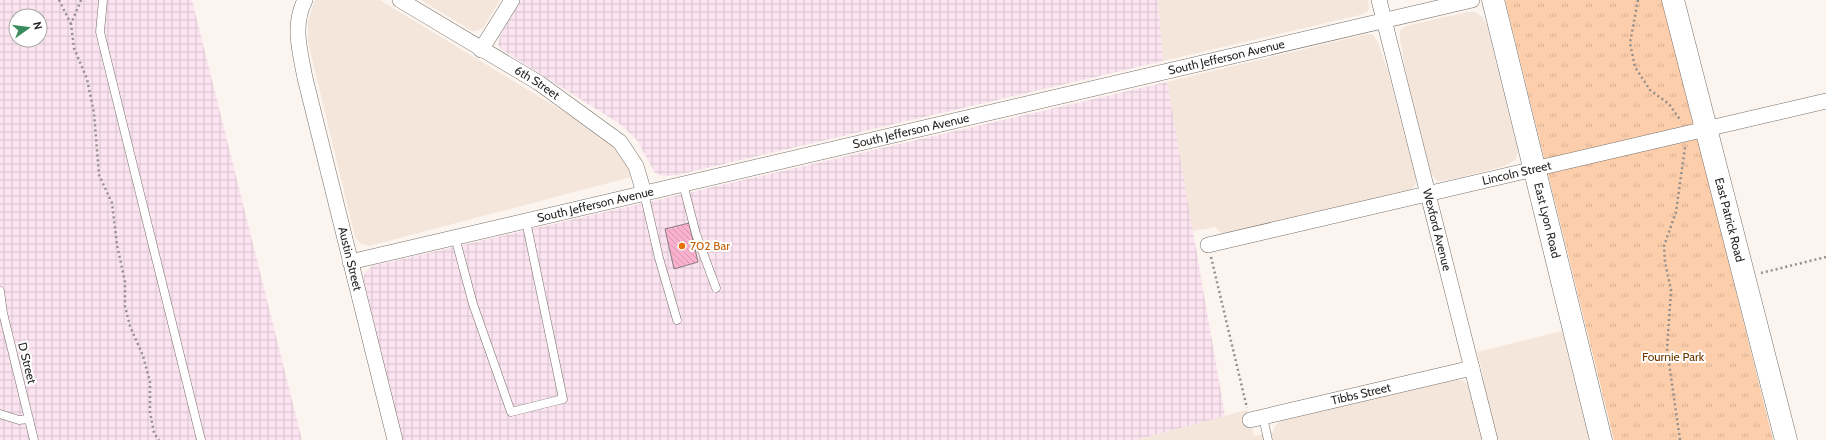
<svg xmlns="http://www.w3.org/2000/svg" width="1826" height="440" viewBox="0 0 1826 440" font-family="Cabin,sans-serif">
  <style>
    .built { fill: #f5e6db }
    .industrial { fill: url(#industrial-grid); fill-rule: evenodd }
    .grass { fill: url(#grass-tufts) }
    .building { fill: url(#building-back-hatch); stroke: #877e81 }
    .lines { fill: none; stroke-linecap: round; stroke-linejoin: round }
    .service-casing { stroke: #756e69; stroke-width: 9 }
    .minor-casing { stroke: #756e69; stroke-width: 16 }
    .trunk-casing { stroke: #756e69; stroke-width: 23 }
    .path { stroke: #948f8b; stroke-width: 2.5; stroke-dasharray: 2 3; stroke-linecap: butt }
    .service { stroke: #fff; stroke-width: 8 }
    .minor { stroke: #fff; stroke-width: 15 }
    .trunk { stroke: #fff; stroke-width: 22 }
    .food-dot { fill: #e8710a; stroke: #fff; stroke-width: 1.5 }
    .labels { text-anchor: middle; stroke-width: 4; stroke-linejoin: round; paint-order: stroke }
    .street-label { font-size: 12px; fill: #282624; stroke: #fff }
    .food-label { font-size: 12px; fill: #c56008; stroke: #fff; text-anchor: start }
    .park-label { font-size: 12px; fill: #6e3800; stroke: #fff }
  </style>
  <defs>
    <pattern id="industrial-grid" width="8" height="8" patternUnits="userSpaceOnUse"><rect width="8" height="8" fill="#fbe4f0"/><path d="M0 4h8M4 0v8" fill="none" stroke="#d7c3ce"/></pattern>
    <pattern id="grass-tufts" width="24" height="20" patternUnits="userSpaceOnUse"><rect width="24" height="20" fill="#fcceac"/><path d="M3 7l-1-3M5 7V3M7 7l1-3M15 17l-1-3M17 17v-4M19 17l1-3" fill="none" stroke="#d8b194"/></pattern>
    <pattern id="building-back-hatch" width="6" height="6" patternUnits="userSpaceOnUse"><rect width="6" height="6" fill="#fab1cd"/><path d="M-1 5l2 2M0 0l6 6M5-1l2 2" fill="none" stroke="#d698b0"/></pattern>
  </defs>
  <rect width="100%" height="100%" fill="#fcf4ee"/>
  <path class="built" d="M315 0H380L604 136 612 142 625 159 631 177 369 246 361 244 355 237 308 42V21Z
    M421 0H500L483 28 476 31H472Z
    M1158 0H1368L1369 8 1368 11 1360 15 1163 61Z
    M1467 12H1475L1483 18 1487 26 1518 152 1515 160 1505 166 1450 180 1437 181 1430 171 1407 78 1400 39V31L1406 26Z
    M1367 34 1373 35 1378 43 1388 72 1415 176 1416 183 1413 188 1406 192 1227 233H1221L1216 227 1192 231 1167 82Z
    M1562 331 1589 440H1136L1247 410 1254 436 1273 432 1275 426 1282 420 1456 380H1462L1467 384 1484 380 1477 352Z"/>
  <path class="industrial" d="M0 0H192L302 440H0ZM16 16H40V40H16Z
    M521 0H1158L1163 61 677 175 664 176 655 173 637 140 620 124 501 49 498 44 501 34Z
    M1167 82 1225 416 1136 440H403L364 281V274L372 266Z"/>
  <path class="grass" d="M1505 0H1663L1773 440H1614Z"/>
  <path class="building" d="M689 223 698 262 674 269 665 229Z"/>
  <g class="lines">
    <g class="service-casing">
      <path id="service" d="M103 0 100 32 201 440
        M683 184 696 234 716 288
        M644 193 659 258 677 320
        M455 237 473 304 511 412 563 399 526 221
        M0 291 3 313 34 440
        M0 414 19 420 29 419
        M1263 417 1268 440"/>
    </g>
    <g class="minor-casing">
      <g id="minor">
        <path id="s1" d="M305 0C292 26 300 51 305 78L395 440"/>
        <path id="s2" d="M400 0 539 83 620 142 636 166 644 193"/>
        <path id="s3" d="M1379 0 1490 440"/>
        <path d="M481 50 512 0"/>
        <path id="s4" d="M1208 245 1826 101"/>
        <path id="s5" d="M350 262 1472 0"/>
        <path id="s6" d="M1250 420 1472 368"/>
      </g>
    </g>
    <g class="trunk-casing">
      <g id="trunk">
        <path id="s7" d="M1493 0 1601 440"/>
        <path id="s8" d="M1673 0 1786 440"/>
      </g>
    </g>
    <path class="path" d="M59 0 71 24
      M81 0 71 24 74 48 87 79 94 113 99 175 112 203 117 245 125 282V306L130 326 143 356 150 382V412L154 433 159 440
      M1638 0 1630 43 1635 67 1650 90 1669 104 1681 121
      M1211 257 1247 408
      M1761 273 1826 257
      M1680 440 1667 349 1671 290 1665 262 1664 246 1676 212 1685 147"/>
    <use href="#service" class="service"/>
    <use href="#minor" class="minor"/>
    <use href="#trunk" class="trunk"/>
  </g>
  <circle class="food-dot" cx="682" cy="246" r="4"/>
  <g class="labels">
    <g class="street-label">
      <text dy="4" stroke="none"><textPath href="#s5" startOffset="900">South Jefferson Avenue</textPath></text>
      <text dy="4" stroke="none"><textPath href="#s2" startOffset="160">6th Street</textPath></text>
      <text dy="4" stroke="none"><textPath href="#s5" startOffset="576">South Jefferson Avenue</textPath></text>
      <text dy="4" stroke="none"><textPath href="#s4" startOffset="317">Lincoln Street</textPath></text>
      <text dy="4" stroke="none"><textPath href="#s5" startOffset="252">South Jefferson Avenue</textPath></text>
      <text dy="4" stroke="none"><textPath href="#s7" startOffset="227">East Lyon Road</textPath></text>
      <text dy="4" stroke="none"><textPath href="#s8" startOffset="227">East Patrick Road</textPath></text>
      <text dy="4" stroke="none"><textPath href="#s3" startOffset="237">Wexford Avenue</textPath></text>
      <text dy="4" stroke="none"><textPath href="#s1" startOffset="266">Austin Street</textPath></text>
      <text transform="translate(27 363) rotate(76)" y="4">D Street</text>
      <text dy="4" stroke="none"><textPath href="#s6" startOffset="114">Tibbs Street</textPath></text>
    </g>
    <g class="food-label">
      <text x="690" y="250">702 Bar</text>
    </g>
    <g class="park-label">
      <text x="1673" y="361">Fournie Park</text>
    </g>
  </g>
  <g transform="translate(28 28) rotate(76)"><circle r="19" fill="#ffffff" stroke="#a9a8a7"/>
  <path d="M0-3L7 15L0 10L-7 15Z" fill="#398b5d"/>
  <text y="-6" font-size="11" font-weight="bold" text-anchor="middle" fill="#282624">N</text>
  </g>
</svg>
